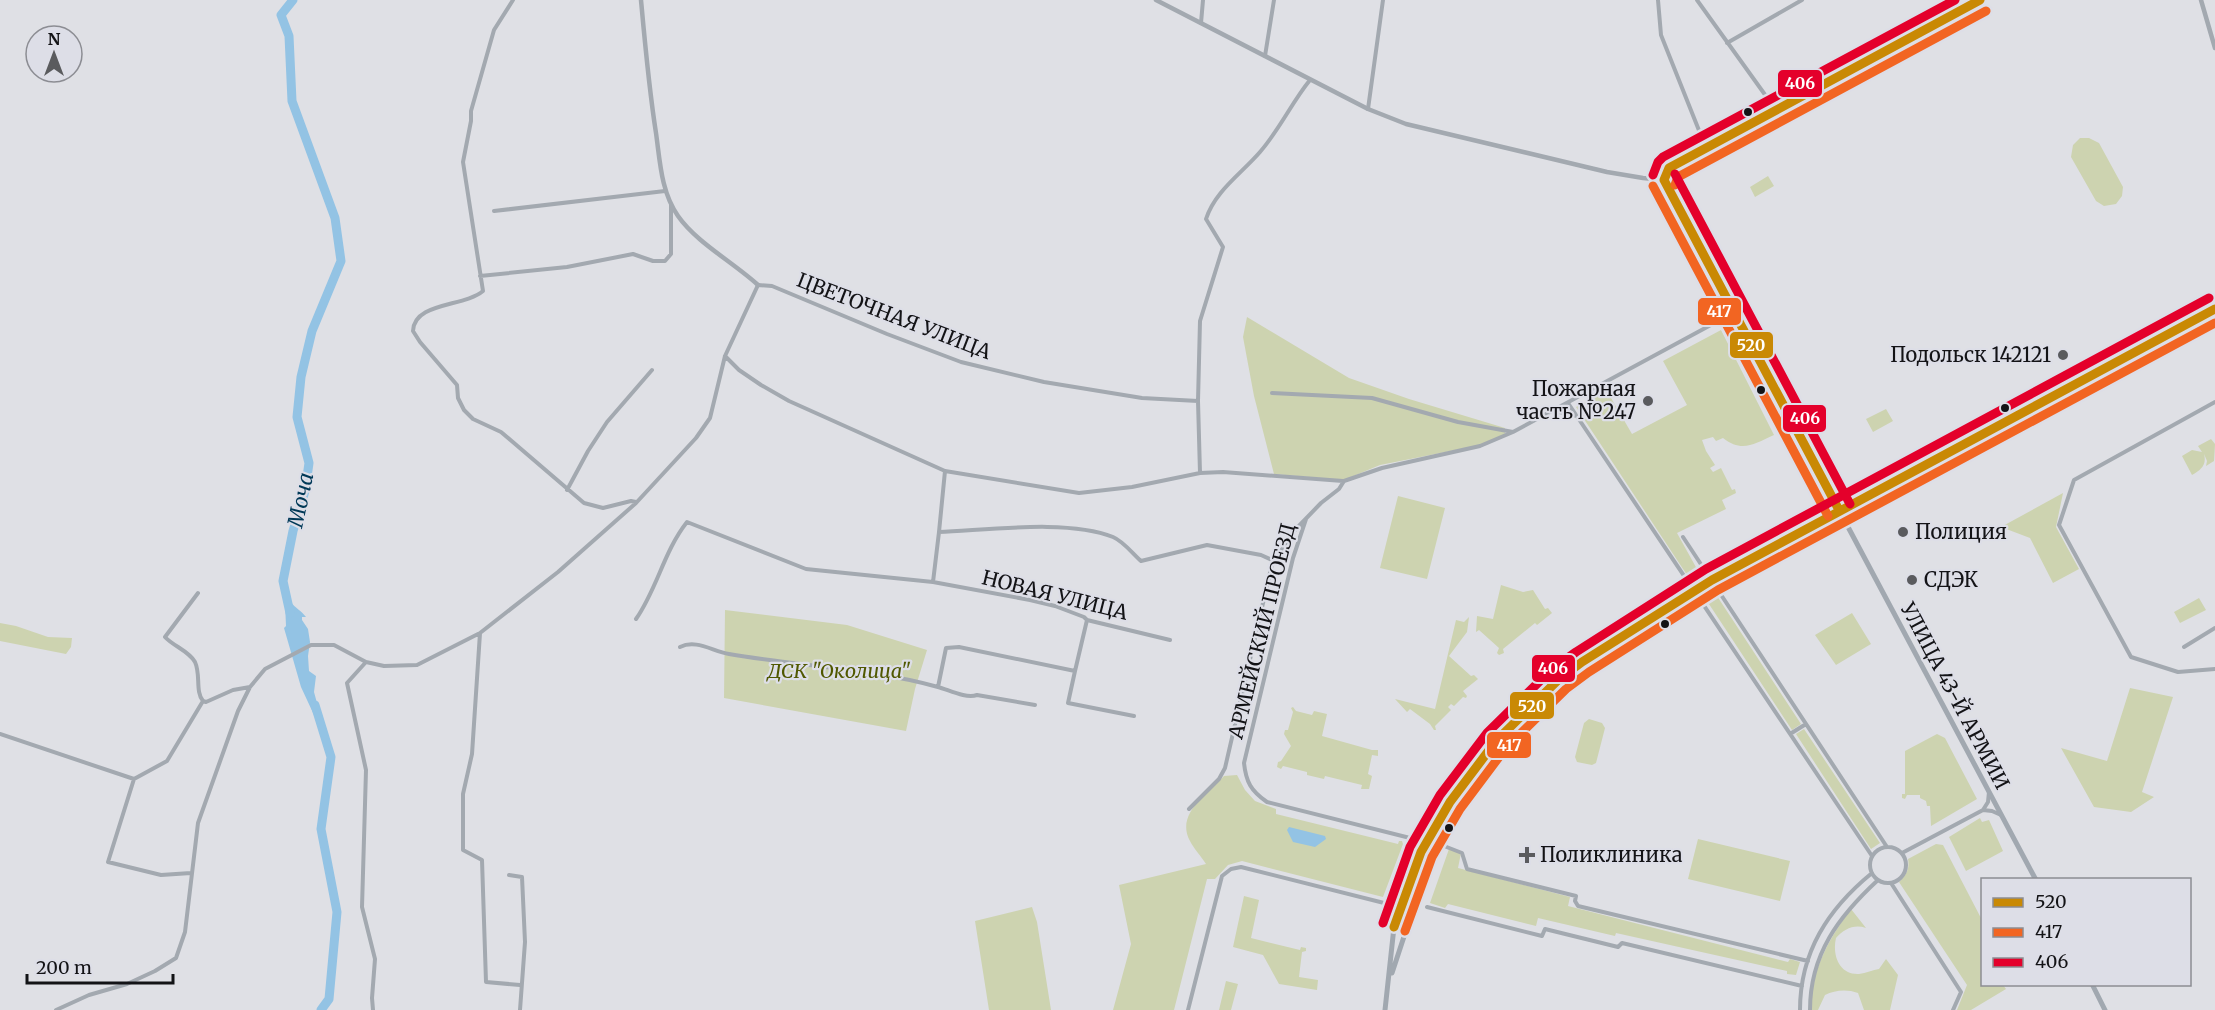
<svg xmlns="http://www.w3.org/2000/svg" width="2215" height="1010" viewBox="0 0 2215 1010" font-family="Merriweather,serif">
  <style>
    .green { fill: #cdd3b0 }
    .water { fill: #93c3e4 }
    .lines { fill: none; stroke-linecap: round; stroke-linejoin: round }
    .river { stroke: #93c3e4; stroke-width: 9 }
    .minor { stroke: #a3a9b0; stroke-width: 4 }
    .tertiary { stroke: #a3a9b0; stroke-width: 4.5 }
    .secondary { stroke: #a1a8b0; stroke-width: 5 }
    .bus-1-casing { stroke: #dddee7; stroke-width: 14 }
    .bus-2-casing { stroke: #dddee7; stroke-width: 14 }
    .bus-3-casing { stroke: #dddee7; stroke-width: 14 }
    .bus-1 { stroke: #c98904; stroke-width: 9 }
    .bus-2 { stroke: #f26522; stroke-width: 9 }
    .bus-3 { stroke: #e4002b; stroke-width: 9 }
    .bus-dot { fill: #131316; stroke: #dddee7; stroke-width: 2 }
    .poi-dot { fill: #5a5b5e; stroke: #dddee7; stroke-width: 2 }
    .labels { text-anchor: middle; stroke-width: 4.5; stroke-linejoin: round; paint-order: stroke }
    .street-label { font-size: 20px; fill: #131316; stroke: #dddee7 }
    .poi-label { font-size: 20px; fill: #131316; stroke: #dddee7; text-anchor: start }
    .park-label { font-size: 20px; font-style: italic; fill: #505800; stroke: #dddee7 }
    .water-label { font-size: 21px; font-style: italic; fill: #003957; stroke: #dddee7 }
    .line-badge { stroke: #dddee7; stroke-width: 2 }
    .badge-label { font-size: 16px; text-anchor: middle; font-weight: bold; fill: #fff }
  </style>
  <rect width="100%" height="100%" fill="#dfe0e5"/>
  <path class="green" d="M2080 138H2089L2099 143 2123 187 2122 196 2116 204 2104 206 2096 201 2071 157 2073 145Z
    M1768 176 1774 186 1755 197 1750 187Z
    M1247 317 1349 378 1409 399 1505 428V435L1481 445 1380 465 1344 480 1274 474 1254 396 1243 337Z
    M2197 329 2199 333 2035 422 2034 420 2045 414 2043 410Z
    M1721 330 1774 435C1754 444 1742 453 1723 438L1716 441 1713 437 1702 440 1706 451 1715 465 1710 468 1713 472 1721 468 1732 490 1735 489 1736 493 1722 500 1726 509 1677 533 1697 569 1687 575 1576 407 1607 391 1632 434 1687 405 1663 361Z
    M1886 409 1893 421 1873 432 1866 419Z
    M2029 419 2032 425 1991 447 1988 441Z
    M2211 439 2215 444 2214 461 2206 466 2207 461 2204 454C2207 465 2201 470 2192 475L2182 456 2192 450 2202 452 2198 446Z
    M1968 453 1976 455 1923 484 1919 478Z
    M1913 480 1917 487 1859 519 1856 513Z
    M2063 493 2056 527 2079 569 2053 583 2030 538 2001 527Z
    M1398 496 1445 508 1427 579 1380 568Z
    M1501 585 1523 592 1533 590 1545 609 1548 608 1552 613 1537 625 1535 623 1503 649 1504 653 1499 655 1497 653 1499 648 1479 630 1476 632 1477 616 1493 619Z
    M1715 593 1801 724 1792 730 1705 598Z
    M2199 598 2206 610 2180 623 2174 612Z
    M725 610 847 625 927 650 915 689 906 731 724 698Z
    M1852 613 1871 644 1836 665 1815 635Z
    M1469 617 1467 632 1449 656 1471 676 1474 675 1478 679 1463 691 1467 696 1466 698 1463 697 1454 706 1451 704 1448 707 1451 710 1435 726 1436 730H1434L1430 724 1410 709 1407 712 1395 699 1435 709 1456 620 1464 622Z
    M0 623 16 626 48 637 72 638 71 647 66 654 0 641Z
    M2130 688 2173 697 2142 792 2154 797 2131 812 2094 807 2061 748 2107 761Z
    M1293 707 1296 711 1312 715 1314 711 1327 714 1322 736 1372 750H1378V756L1372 755 1368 774 1372 776 1369 789H1361L1362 785 1325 776 1324 779 1307 775V772L1283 766 1281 769 1277 767 1278 762 1281 761 1291 746 1284 734 1285 730H1288L1293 712 1291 708Z
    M1589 719 1602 723 1605 728 1596 763 1592 765 1577 762 1575 757 1584 723Z
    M1804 729 1880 843 1871 849 1796 734Z
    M1937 734 1945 738 1977 799 1931 826 1930 806H1927L1926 801 1920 798V795H1907L1905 799 1902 798V794H1905V751Z
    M1237 775 1245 790 1255 801 1276 809V814L1398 844 1399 841H1402L1403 844 1383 897 1242 861 1228 865 1215 879H1207L1174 1010H1113L1131 944 1119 885 1206 864C1201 856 1194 849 1190 841 1175 814 1208 793 1224 776Z
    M1980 818 1982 822 1989 820 2003 851 1966 871 1949 837Z
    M1698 839 1790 861 1780 901 1688 879Z
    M1936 844 1943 845 1982 920V984L2003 985 2006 989 1971 1010H1957L1967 985 1899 882C1906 875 1910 869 1908 859Z
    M1449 849 1461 853 1458 868 1570 897 1568 906 1788 962 1790 959 1800 962 1796 975 1787 974V971L1616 933 1615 936 1538 918 1536 926 1448 904 1445 908 1430 903Z
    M1244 896 1259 900 1251 938 1300 950 1301 947 1306 948V951L1302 952 1299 977 1318 980 1317 990 1279 984 1263 955 1233 947Z
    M1032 907 1037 922 1051 1010H989L975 921Z
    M1851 909 1866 928C1854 924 1844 929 1836 938 1832 955 1839 975 1859 974 1866 973 1873 970 1879 969L1886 959 1898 975 1890 1010H1864L1858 993C1847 989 1835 990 1825 995L1818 1010H1812C1808 975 1831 935 1851 909Z
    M1226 981 1238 984 1231 1010H1219Z"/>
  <path class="water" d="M290 601C296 609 301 610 306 617H302V620L308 629 310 642 308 656 309 671 316 676 314 692 320 714 314 715 301 687 284 628 286 626 285 603Z
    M1289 827 1325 836 1326 839 1315 847 1293 842 1287 830Z"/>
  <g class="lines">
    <path class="river" d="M290 613 283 581 293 531 305 491 309 463 297 417 301 377 312 331 341 261 335 218 292 101 289 36 281 15 293 0
      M315 705 331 757 321 829 337 912 329 999 321 1010"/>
    <path class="minor" d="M513 0 494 30 471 111V121L463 162 483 291C464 307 414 302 413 331L420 342 457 385 458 398 464 410 473 419 501 432 584 503 603 508 631 501 636 502
      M1658 0 1661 35 1706 148
      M1697 0 1776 110
      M1201 23 1203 0
      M1727 43 1802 0
      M1265 56 1274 0
      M1368 109 1383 0
      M494 211 665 191
      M480 276 567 267 633 254 653 261H665L671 254V205
      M725 356 739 370 761 385 789 401 945 471 1079 493 1132 487 1200 473 1223 472 1343 481
      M1272 393 1372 398 1458 422 1513 432
      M2215 402 2074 480 2059 525 2131 657 2178 672 2215 669
      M1568 403 1872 856
      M1555 411 1577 416
      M945 471 939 532C988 530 1069 519 1113 537 1123 541 1133 554 1141 561L1207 545 1261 555 1274 561
      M1200 473 1198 401 1200 321 1223 247 1206 219C1215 191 1241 174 1260 152 1280 129 1292 102 1310 80
      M567 490 588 451 607 422 652 370
      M1306 519 1293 558 1244 763C1246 782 1251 791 1267 802L1426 842
      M1683 537 1887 847
      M933 582 1030 600 1055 606 1084 617 1087 620 1170 640
      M198 593 165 637C173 646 189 651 195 662 201 675 195 691 203 701L206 702 233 690 250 687
      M636 619C657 589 664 551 687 522L806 569 933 582 939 532
      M480 633 472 754 463 794V850L482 860 486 982 520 985
      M680 647C696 639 712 651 729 654 798 666 869 668 938 687
      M2184 647 2215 628
      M366 662 347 683 366 770 362 907 375 959 372 998 373 1010
      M1075 671 1068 703 1134 716
      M1035 705 977 695C966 699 949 690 938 687L946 648 959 647 1075 671 1087 620
      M0 734 134 779 108 862 161 875 191 873
      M1790 734 1806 724
      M134 779 167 761 203 701
      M1189 809 1219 779 1225 768 1272 564 1293 532 1321 503 1339 489 1344 481 1382 468 1480 446 1513 432 1733 313
      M1983 810 1988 802 1989 792
      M1439 844 1462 853 1467 869 1576 896 1575 901 1578 906 1808 961
      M1870 865a18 18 0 1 1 36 0a18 18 0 1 1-36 0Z
      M1902 853 1983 810 1992 811 2001 815
      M509 875 522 877 525 942 520 1010
      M1891 883 1961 992 1953 1010
      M1427 907 1542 936 1545 929 1618 947 1622 943 1802 986
      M56 1010 89 995 127 984 155 971 176 958 185 932 198 823 238 711 250 687 265 669 311 645H334L366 662 384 666 417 665 480 633 558 572 636 503 696 438 710 418 725 356 758 285 772 286 887 334 961 362 1044 382 1142 398 1198 401
      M1188 1010 1222 876 1231 869 1241 867 1400 907
      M1800 1010C1800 952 1828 909 1872 873
      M1810 1010C1810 954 1839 916 1878 880"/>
    <path class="tertiary" d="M641 0C645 44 649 89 656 133 660 161 661 192 678 216 696 242 734 263 758 285
      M1156 0 1368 109 1406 124 1607 172 1643 178 1664 180
      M2201 0 2215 48
      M1664 180 1728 303 1839 510
      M1664 180 1669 168 1980 0"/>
    <path class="secondary" d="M1839 510 2036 880
      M1392 973 1422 882 1467 784
      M2092 984 2105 1010
      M1385 1010 1394 927 1411 876 1426 842 1450 802 1496 741 1525 710 1558 680 1609 643 1712 580 1839 510 2215 309"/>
    <g class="bus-1-casing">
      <path id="bus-1" d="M1664 180 1839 510
        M1664 180 1669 168 1980 0
        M1394 927 1421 852 1450 802 1496 741 1558 680 1582 662 1712 580 2215 309"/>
    </g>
    <g class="bus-2-casing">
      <path id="bus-2" d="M1675 185 1678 177 1986 11
        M1653 186 1828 516
        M1405 931 1432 857 1460 809 1505 749 1566 689 1589 672 1718 590 2215 323"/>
    </g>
    <g class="bus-3-casing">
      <path id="bus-3" d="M1675 174 1850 504
        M1653 175 1658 162 1663 157 1955 0
        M1383 923 1410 847 1440 795 1487 733 1551 670 1576 652 1706 569 2209 298"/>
    </g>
    <use href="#bus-1" class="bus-1"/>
    <use href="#bus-2" class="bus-2"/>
    <use href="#bus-3" class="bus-3"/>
  </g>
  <g class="bus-dot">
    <circle cx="1748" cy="112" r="5"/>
    <circle cx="1761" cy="390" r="5"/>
    <circle cx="2005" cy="408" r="5"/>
    <circle cx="1665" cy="624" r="5"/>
    <circle cx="1449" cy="828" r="5"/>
  </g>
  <g class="poi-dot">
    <circle cx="2063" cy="355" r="6"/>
    <circle cx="1648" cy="401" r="6"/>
    <circle cx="1903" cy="532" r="6"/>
    <circle cx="1912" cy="580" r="6"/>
    <path d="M1524 846h6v6h6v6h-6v6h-6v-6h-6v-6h6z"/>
  </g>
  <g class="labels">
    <g class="street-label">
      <text transform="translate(894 316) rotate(21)" y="7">ЦВЕТОЧНАЯ УЛИЦА</text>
      <text transform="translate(1055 595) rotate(14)" y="7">НОВАЯ УЛИЦА</text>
      <text transform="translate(1262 631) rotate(-76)" y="7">АРМЕЙСКИЙ ПРОЕЗД</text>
      <text transform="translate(1955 696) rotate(62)" y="7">УЛИЦА 43-Й АРМИИ</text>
    </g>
    <g class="poi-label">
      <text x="2051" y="362" text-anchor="end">Подольск 142121</text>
      <text x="1636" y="396" text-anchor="end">Пожарная<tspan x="1636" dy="23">часть №247</tspan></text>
      <text x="1915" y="539">Полиция</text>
      <text x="1924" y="587">СДЭК</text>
      <text x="1540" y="862">Поликлиника</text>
    </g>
    <g class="park-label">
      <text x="839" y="678">ДСК "Околица"</text>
    </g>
    <g class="water-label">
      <text transform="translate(301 500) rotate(-78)" y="7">Моча</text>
    </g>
  </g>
  <g class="line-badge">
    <rect x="1777" y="69" width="46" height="29" rx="6" fill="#e4002b"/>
    <rect x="1697" y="297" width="45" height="29" rx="6" fill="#f26522"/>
    <rect x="1729" y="331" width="45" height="28" rx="6" fill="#c98904"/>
    <rect x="1782" y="404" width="45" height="29" rx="6" fill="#e4002b"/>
    <rect x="1531" y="654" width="45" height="29" rx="6" fill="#e4002b"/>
    <rect x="1509" y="691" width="46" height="29" rx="6" fill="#c98904"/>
    <rect x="1486" y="731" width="46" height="28" rx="6" fill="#f26522"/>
  </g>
  <g class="badge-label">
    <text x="1800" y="89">406</text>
    <text x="1719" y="317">417</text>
    <text x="1751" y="351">520</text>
    <text x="1805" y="424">406</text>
    <text x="1553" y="674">406</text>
    <text x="1532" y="712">520</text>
    <text x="1509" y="751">417</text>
  </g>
  <rect x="1981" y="878" width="210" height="108" fill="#dddee7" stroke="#8c8d93" stroke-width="1.5"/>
  <rect x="1993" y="898" width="30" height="9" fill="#c98904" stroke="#8c8d93" stroke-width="1.5"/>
  <text x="2035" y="908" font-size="18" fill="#131316">520</text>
  <rect x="1993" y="928" width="30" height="9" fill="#f26522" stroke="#8c8d93" stroke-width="1.5"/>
  <text x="2035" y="938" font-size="18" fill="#131316">417</text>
  <rect x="1993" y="958" width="30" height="9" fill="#e4002b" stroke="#8c8d93" stroke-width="1.5"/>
  <text x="2035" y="968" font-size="18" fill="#131316">406</text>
  <g transform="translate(54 54)"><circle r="28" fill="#dddee7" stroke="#8c8d93" stroke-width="1.5"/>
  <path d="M0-4.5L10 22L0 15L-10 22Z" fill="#5a5b5e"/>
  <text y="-9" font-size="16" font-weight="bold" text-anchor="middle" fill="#131316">N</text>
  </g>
  <path d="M27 974v9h146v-9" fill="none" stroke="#131316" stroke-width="3"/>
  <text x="36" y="974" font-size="18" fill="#131316" stroke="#dddee7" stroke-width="4.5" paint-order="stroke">200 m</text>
</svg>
